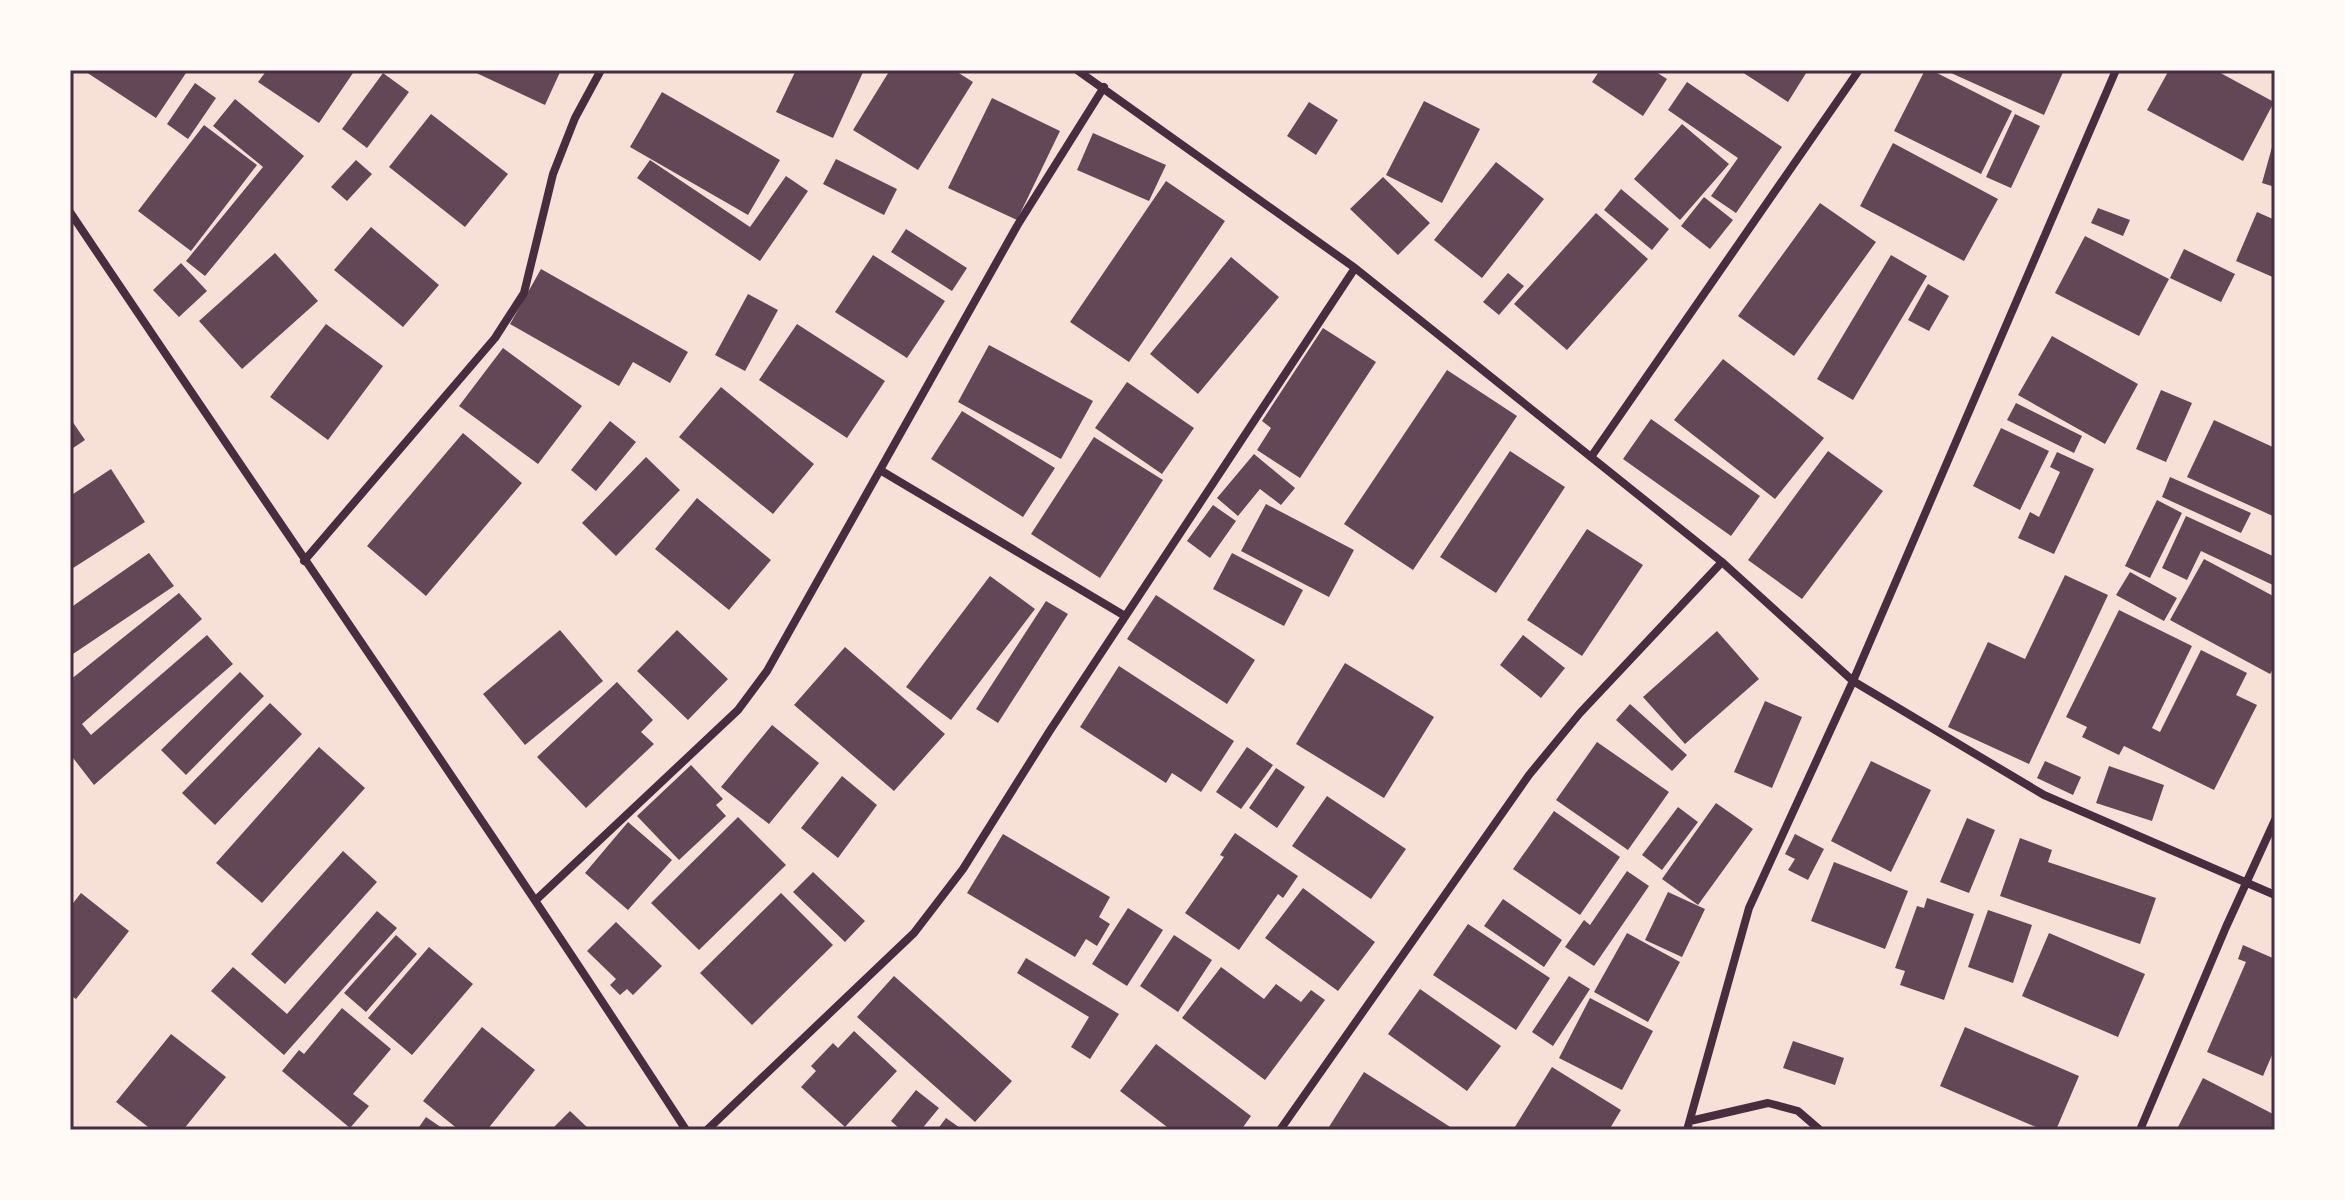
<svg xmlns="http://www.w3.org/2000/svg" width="2345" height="1200" viewBox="0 0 2345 1200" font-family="'Playfair Display',serif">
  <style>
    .building { fill: #644757 }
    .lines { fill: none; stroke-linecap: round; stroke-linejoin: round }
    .minor { stroke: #4a2c40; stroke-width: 8 }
    .neatline { fill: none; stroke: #4a2c40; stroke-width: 3 }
  </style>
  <rect width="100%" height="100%" fill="#f7e1d7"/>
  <path class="building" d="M83 70H188L156 118Z
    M267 70H355L319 123 258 82Z
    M470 70H561L545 105Z
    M796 70H864L833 138 776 112Z
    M890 70H954L973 82 918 170 853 130Z
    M1600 70H1653L1667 79 1643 116 1592 82Z
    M1739 70H1808L1788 102Z
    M1925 70H1931L2012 111 1981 174 1894 131Z
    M1953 70H2064L2044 115 1951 73Z
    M2169 70H2215L2274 102 2243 161 2147 110Z
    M383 73 409 92 367 148 342 129Z
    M1687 82 1782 147 1736 213 1711 196 1738 158 1668 110Z
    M195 83 216 98 188 139 167 124Z
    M662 92 780 160 748 215 630 147Z
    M992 98 1060 131 1017 220 948 188Z
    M235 99 304 156 205 276 186 261 263 167 213 126Z
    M1424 101 1480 129 1442 203 1386 175Z
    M1309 102 1338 120 1316 155 1287 136Z
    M431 114 508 174 465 227 389 167Z
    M2015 114 2040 126 2011 188 1986 177Z
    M1682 124 1729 164 1680 220 1634 179Z
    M204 125 257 165 191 251 138 211Z
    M1093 133 1166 165 1149 201 1077 170Z
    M2274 140H2275V187L2262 183Z
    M1893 143 1998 199 1964 261 1860 206Z
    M836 159 897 189 884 215 823 184Z
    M356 160 372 174 347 201 331 187Z
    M650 160 750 227 786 176 808 191 760 261 637 178Z
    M1496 162 1544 199 1482 278 1434 240Z
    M1383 177 1430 223 1398 255 1350 209Z
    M1166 181 1225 221 1129 362 1070 322Z
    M1621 189 1669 229 1652 250 1604 210Z
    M1704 197 1733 220 1710 249 1681 226Z
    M1820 203 1876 242 1794 356 1738 316Z
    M2098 208 2130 220 2123 236 2091 223Z
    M2257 212 2275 220V278L2236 261Z
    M1596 213 1648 259 1567 350 1514 304Z
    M371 227 439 285 403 327 334 270Z
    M906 229 967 268 952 291 891 252Z
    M2085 236 2169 279 2139 336 2055 293Z
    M2184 249 2235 274 2221 302 2170 278Z
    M275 253 318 301 242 369 199 321Z
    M873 255 945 301 907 358 835 312Z
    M1891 255 1927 276 1853 400 1817 379Z
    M1231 257 1279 297 1198 394 1150 354Z
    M181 263 207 291 179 317 153 290Z
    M541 269 688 352 670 383 633 362 619 386 510 324Z
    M1508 273 1524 286 1499 315 1483 302Z
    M1928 284 1949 296 1929 331 1908 320Z
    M748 294 778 310 745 371 715 355Z
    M326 324 383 366 328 440 270 397Z
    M797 324 885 381 847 438 759 380Z
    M1323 328 1376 362 1300 478 1257 450 1271 428 1262 421Z
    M2052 336 2138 384 2105 444 2018 395Z
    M989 345 1093 401 1061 459 958 402Z
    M503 348 582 406 538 464 459 406Z
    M1723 359 1824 438 1775 499 1674 420Z
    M1447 370 1517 416 1413 570 1344 524Z
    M1127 382 1194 428 1162 474 1095 428Z
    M721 387 814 464 773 514 679 437Z
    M2161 390 2192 403 2166 462 2136 449Z
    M2016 403 2082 436 2074 453 2007 420Z
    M962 411 1055 468 1023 517 931 459Z
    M70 418 85 440 70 450Z
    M1651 419 1760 496 1731 536 1623 459Z
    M2214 420 2275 448V517L2187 477Z
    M610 421 636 442 596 491 571 470Z
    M2001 428 2049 451 2020 510 1973 486Z
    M463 433 522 483 426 596 367 546Z
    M1094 437 1163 480 1100 578 1031 534Z
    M1510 451 1565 487 1496 593 1440 557Z
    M1828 451 1883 491 1802 599 1748 560Z
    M2057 452 2094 469 2054 554 2018 538 2030 512 2039 517 2060 472 2050 467Z
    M1254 454 1295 488 1281 505 1260 489 1238 516 1217 498Z
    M646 457 680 490 616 556 582 523Z
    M111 469 145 522 70 570V496Z
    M2170 477 2251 513 2241 533 2162 497Z
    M697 498 771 560 729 610 655 549Z
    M2157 500 2182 513 2150 578 2125 566Z
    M1266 504 1354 550 1329 597 1241 551Z
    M1213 505 1236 521 1210 558 1187 541Z
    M2186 516 2275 557V586L2201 551 2187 580 2162 568Z
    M1587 529 1643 565 1582 656 1527 620Z
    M149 553 174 586 70 656V608Z
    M1232 553 1303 590 1284 626 1213 589Z
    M2204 559 2275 597V666L2270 674 2170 620Z
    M2130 572 2177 598 2164 621 2116 595Z
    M2065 575 2108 595 2029 764 1948 727 1988 642 2025 659Z
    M990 576 1035 609 951 720 906 687Z
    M179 593 202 619 82 724 91 735 207 635 233 664 94 785 70 754V680Z
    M1156 595 1255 660 1227 704 1127 639Z
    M1046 601 1068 614 998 723 976 709Z
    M2119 610 2192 646 2152 728 2160 732 2201 650 2247 673 2236 695 2257 705 2214 790 2124 746 2119 755 2082 737 2087 727 2066 717Z
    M560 630 603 681 525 745 483 694Z
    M677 630 728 679 688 720 637 671Z
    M1717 631 1759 679 1685 744 1643 697Z
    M1523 635 1565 668 1541 698 1500 665Z
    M845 647 945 734 894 791 794 705Z
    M1345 663 1434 717 1384 798 1296 744Z
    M1119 666 1234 741 1201 792 1172 773 1166 783 1080 727Z
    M240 672 264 696 186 775 161 750Z
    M617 682 653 720 641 732 654 744 586 808 537 757Z
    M1765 701 1802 717 1772 788 1734 772Z
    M270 703 302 734 215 825 182 793Z
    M1630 704 1687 755 1672 771 1616 720Z
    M772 725 819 763 769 824 721 787Z
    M1597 742 1669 792 1628 850 1556 800Z
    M319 747 365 788 262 903 216 863Z
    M1247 747 1273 765 1241 809 1216 792Z
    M1871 761 1931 790 1891 872 1831 841Z
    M2045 761 2081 777 2073 795 2037 778Z
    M691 765 723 799 716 805 726 816 679 860 637 816Z
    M2109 766 2164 785 2152 821 2096 803Z
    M1276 768 1305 787 1277 828 1249 808Z
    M842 776 877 805 838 858 801 828Z
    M1327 796 1406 849 1371 899 1292 846Z
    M1716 803 1753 829 1698 905 1662 879Z
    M1678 807 1698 822 1662 870 1642 855Z
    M1554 811 1620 857 1580 915 1513 869Z
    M738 817 786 865 699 950 651 903Z
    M1967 818 1995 830 1969 893 1940 882Z
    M628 822 672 860 628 910 585 873Z
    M1235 833 1298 876 1283 898 1278 894 1239 950 1185 913 1224 857 1220 855Z
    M1003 834 1110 897 1099 917 1110 924 1097 946 1086 939 1075 957 967 893Z
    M1795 834 1824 849 1808 880 1788 870 1795 859 1785 854Z
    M2020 838 2052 850 2048 862 2156 898 2140 944 2000 896Z
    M343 851 377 882 285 984 251 954Z
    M1834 862 1908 891 1885 949 1811 921Z
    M1627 871 1649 886 1594 966 1565 947 1584 920 1590 925Z
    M813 872 865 921 845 942 793 892Z
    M1303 888 1375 942 1338 991 1265 938Z
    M1668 892 1705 909 1682 957 1645 940Z
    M81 893 129 931 76 999 70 995V907Z
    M781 893 833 945 752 1025 700 973Z
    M1927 898 1974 914 1944 1000 1900 985 1905 971 1895 968 1917 906 1924 908Z
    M1503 899 1562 940 1544 967 1484 926Z
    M1128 908 1163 930 1127 986 1092 964Z
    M1988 910 2032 925 2013 983 1968 967Z
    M377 911 397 928 284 1055 211 991 233 967 287 1014Z
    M616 922 662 966 633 995 627 989 620 995 610 985 616 979 587 951Z
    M1468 924 1550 978 1516 1030 1433 975Z
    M1627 933 1680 962 1648 1022 1594 992Z
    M2049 933 2145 974 2118 1037 2022 996Z
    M396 935 417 954 366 1012 344 993Z
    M1174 935 1212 960 1178 1012 1140 986Z
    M2243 945 2275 959V1048L2263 1076 2207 1052 2246 962 2238 959Z
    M429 947 473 984 412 1055 368 1018Z
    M1026 958 1119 1014 1090 1059 1071 1047 1089 1017 1017 973Z
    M1221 967 1264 999 1276 984 1301 1002 1311 990 1325 1000 1265 1080 1182 1018Z
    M894 976 1012 1081 975 1122 857 1017Z
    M1569 976 1590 989 1553 1046 1532 1032Z
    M1420 989 1501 1046 1467 1091 1388 1034Z
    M1590 998 1653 1031 1622 1090 1559 1058Z
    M342 1008 391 1049 353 1094 369 1106 350 1128 282 1071 299 1050 304 1054Z
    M482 1027 535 1070 487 1130H459L423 1101Z
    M1965 1027 2079 1076 2056 1130H2043L1940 1086Z
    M854 1031 897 1071 845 1127 801 1087 816 1071 811 1066 833 1043 838 1048Z
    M171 1034 226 1077 183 1130H152L116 1102Z
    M1793 1041 1844 1058 1835 1085 1783 1068Z
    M1156 1044 1251 1116 1241 1130H1171L1120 1091Z
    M1552 1067 1621 1110 1609 1130H1513Z
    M1364 1072 1455 1130H1327Z
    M2203 1078 2275 1115V1130L2177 1129Z
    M916 1090 939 1108 921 1130H901L891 1121Z
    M570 1111 590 1130H551Z
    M426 1117 445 1130H417Z
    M946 1118 963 1130H937Z"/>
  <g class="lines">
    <path class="minor" d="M1077 70 1355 268 1722 562 1853 681 2044 795 2275 895
      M70 212C275 518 486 821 686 1130
      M1591 457 1859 70
      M880 470 1125 616
      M304 561 495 338 524 293 553 174 575 118 601 70
      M537 899 738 710 767 671 1017 226 1104 87
      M1690 1121 1768 1103 1798 1111 1820 1130
      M707 1130 914 933 963 869 1049 732 1355 268
      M1280 1130 1529 775 1580 713 1722 562
      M1687 1130 1749 908 1853 681 2116 70
      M2140 1130 2226 927 2275 820"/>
  </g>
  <rect width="2345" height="1200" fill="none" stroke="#fffaf5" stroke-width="144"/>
  <rect x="72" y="72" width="2201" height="1056" class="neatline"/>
</svg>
